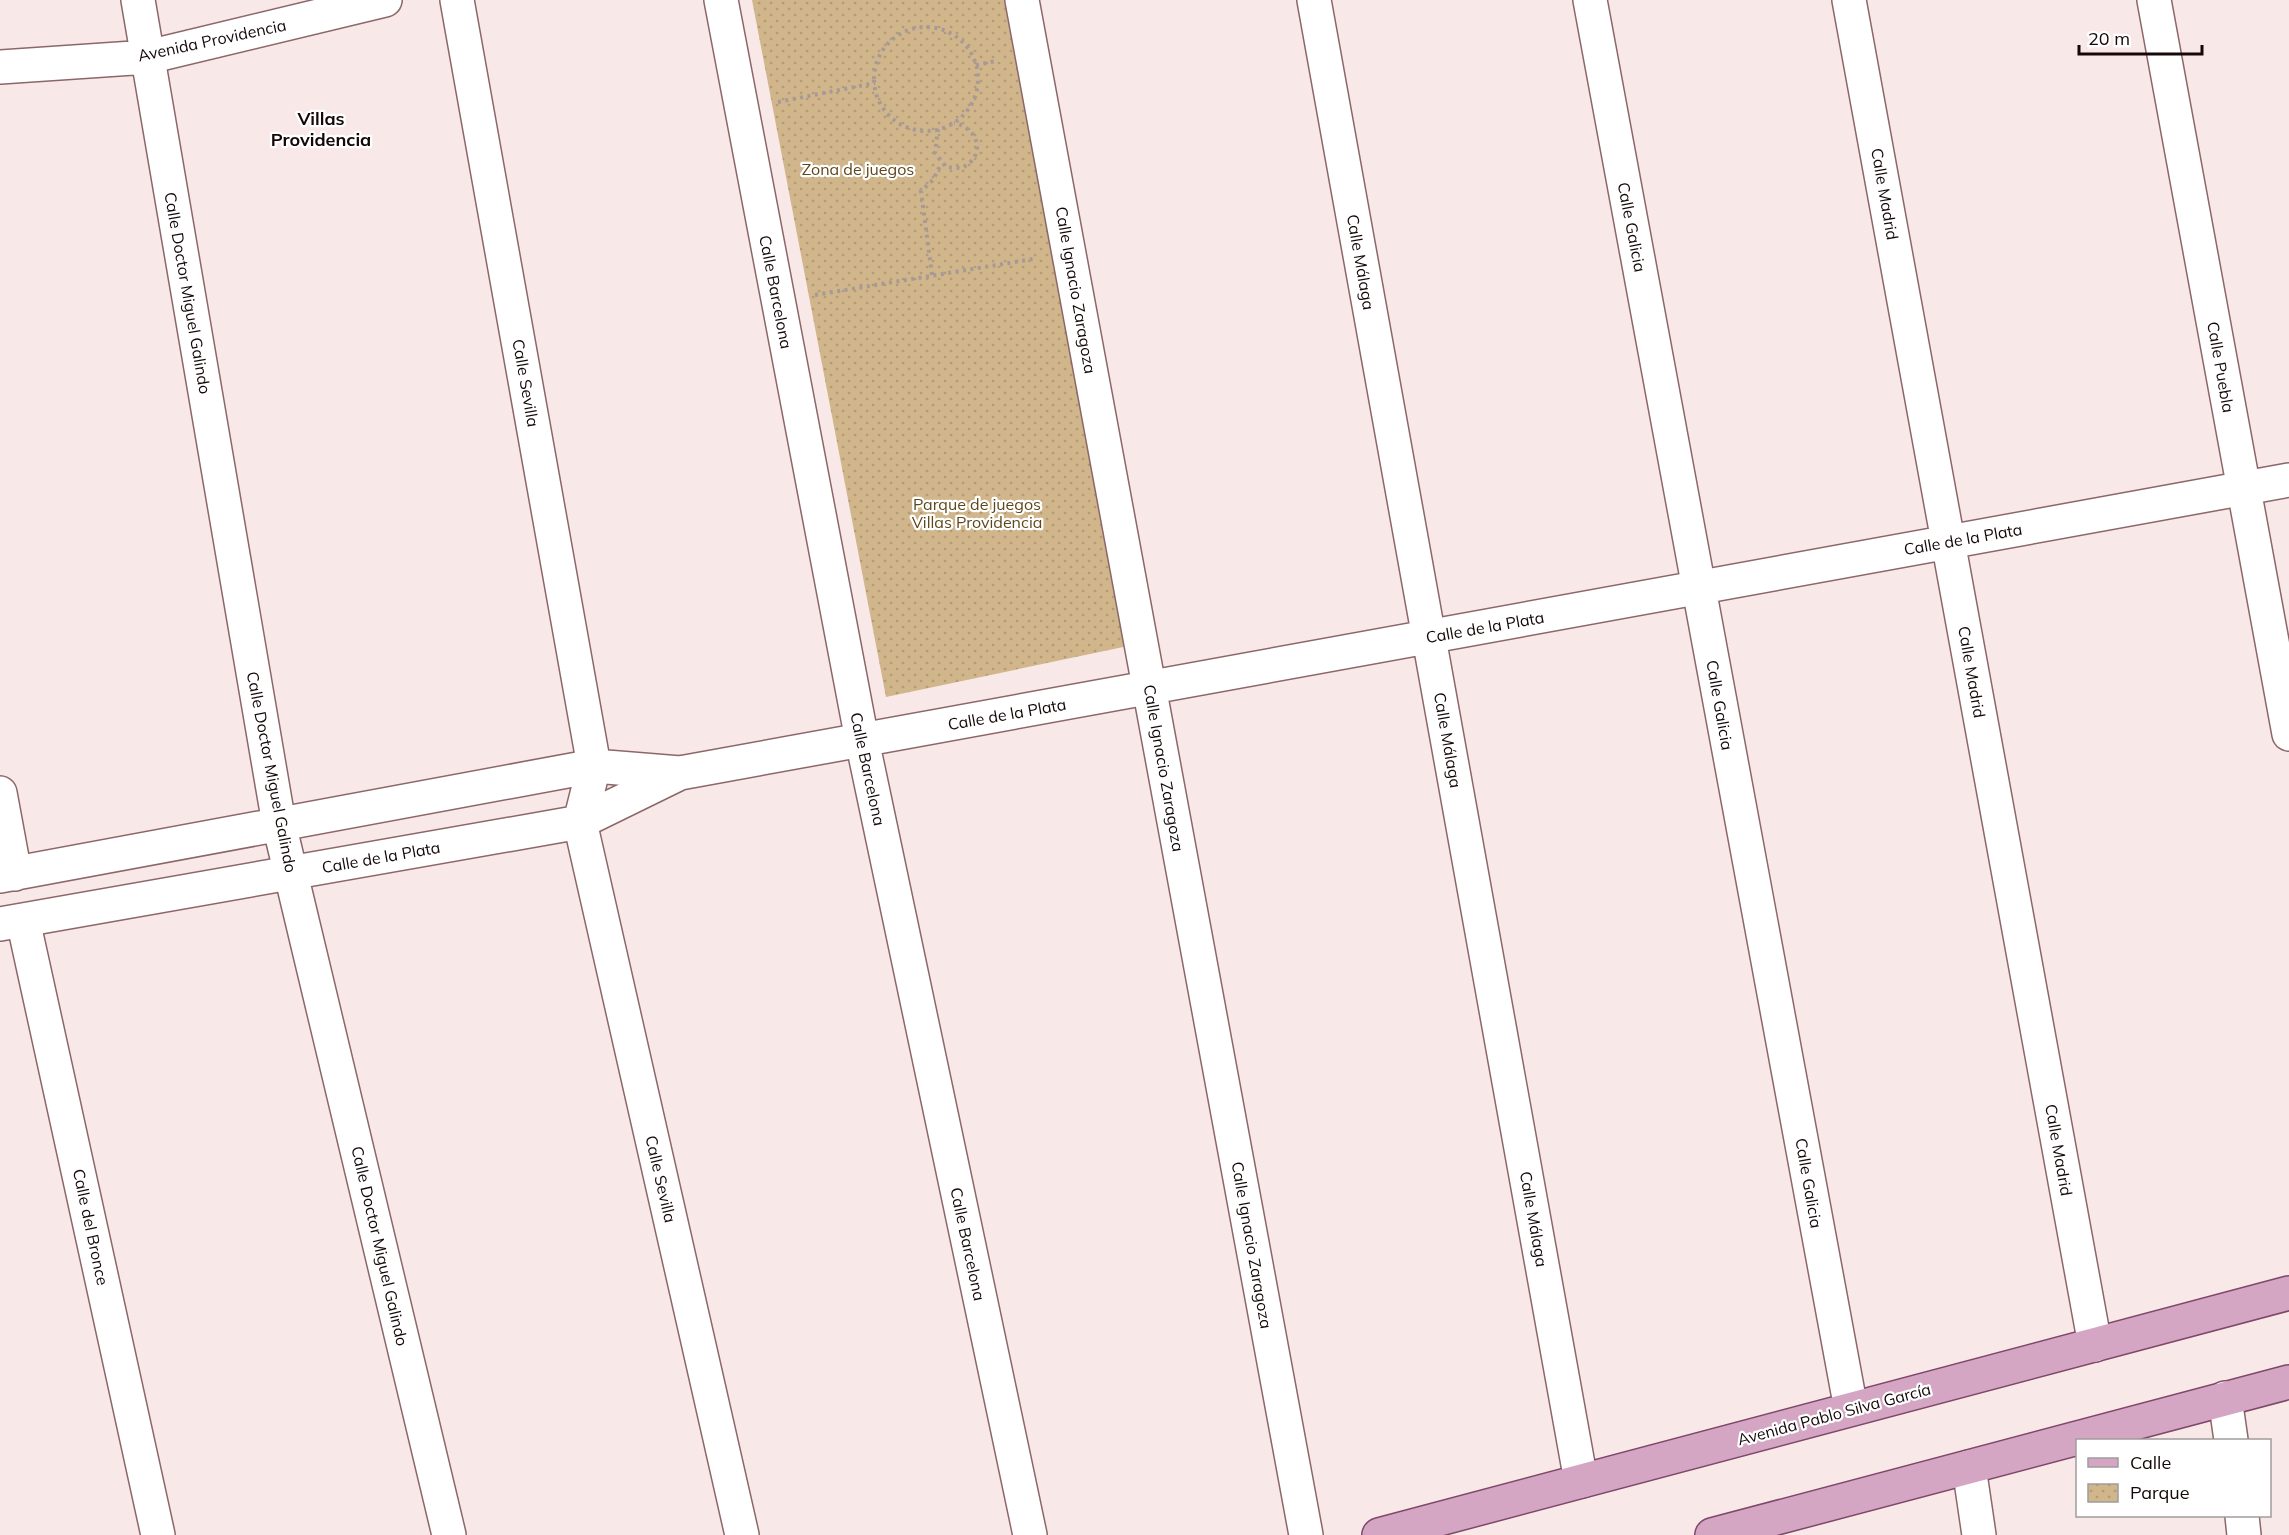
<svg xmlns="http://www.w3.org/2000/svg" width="2289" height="1535" viewBox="0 0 2289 1535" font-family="Mulish,sans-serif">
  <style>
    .park { fill: url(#park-dots) }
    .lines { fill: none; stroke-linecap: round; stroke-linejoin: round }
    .minor-casing { stroke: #8c6769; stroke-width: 36 }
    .major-casing { stroke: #7f4869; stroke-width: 36 }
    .path { stroke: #a89999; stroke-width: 4; stroke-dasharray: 3 4.5; stroke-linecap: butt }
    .minor { stroke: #fff; stroke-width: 33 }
    .major { stroke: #d5a6c4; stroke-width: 33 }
    .labels { text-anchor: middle; stroke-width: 4.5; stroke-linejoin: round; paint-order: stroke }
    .street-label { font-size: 16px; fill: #140808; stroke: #fff }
    .park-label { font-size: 16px; fill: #5e471b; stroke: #fff }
    .neighbourhood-label { font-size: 18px; font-weight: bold; fill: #140808; stroke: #fff }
  </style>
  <defs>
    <pattern id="park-dots" width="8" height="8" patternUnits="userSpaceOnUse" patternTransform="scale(1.5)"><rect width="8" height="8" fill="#d0b68a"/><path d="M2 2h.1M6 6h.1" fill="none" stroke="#b29b76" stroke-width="1.8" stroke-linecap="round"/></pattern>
  </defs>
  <rect width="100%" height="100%" fill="#f9e8e8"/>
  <path class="park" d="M752 0H1004L1128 646 886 697Z"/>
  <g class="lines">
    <g class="minor-casing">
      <path id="minor" d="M138 0 279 824 449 1535
        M457 0 594 766 580 822 742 1535
        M721 0 862 740 1030 1535
        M1022 0 1306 1535
        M1314 0 1581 1481
        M1590 0 1851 1409
        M1849 0 2095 1345
        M2154 0 2289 734
        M0 67 148 57 385 0
        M0 793 15 874
        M0 876 594 766 680 773 2289 480
        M23 920 158 1535
        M0 924 580 822 680 773
        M2225 1398 2231 1440
        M1969 1467 1979 1535
        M2242 1516 2244 1535"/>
    </g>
    <g class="major-casing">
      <path id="major" d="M1379 1535 2289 1293
        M1712 1535 2289 1382"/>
    </g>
    <path class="path" d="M874 79a52 52 0 1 1 104 0a52 52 0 1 1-104 0Z
      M976 65 996 61
      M778 102 875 83
      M938 129 935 153 946 167 961 168C987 157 979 128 954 123
      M932 275 921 191 933 180 941 164
      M815 295 1033 259"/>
    <use href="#minor" class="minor"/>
    <use href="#major" class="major"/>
  </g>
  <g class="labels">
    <g class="street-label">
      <text transform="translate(212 40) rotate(-12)" y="6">Avenida Providencia</text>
      <text transform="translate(1885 194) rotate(80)" y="6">Calle Madrid</text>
      <text transform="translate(1632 227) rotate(79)" y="6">Calle Galicia</text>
      <text transform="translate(1361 262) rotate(80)" y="6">Calle Málaga</text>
      <text transform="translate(1076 290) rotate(80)" y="6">Calle Ignacio Zaragoza</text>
      <text transform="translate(776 292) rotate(79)" y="6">Calle Barcelona</text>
      <text transform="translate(188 293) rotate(80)" y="6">Calle Doctor Miguel Galindo</text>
      <text transform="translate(2221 367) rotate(80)" y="6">Calle Puebla</text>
      <text transform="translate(526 383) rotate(80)" y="6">Calle Sevilla</text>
      <text transform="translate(1963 539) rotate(-10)" y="6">Calle de la Plata</text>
      <text transform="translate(1485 627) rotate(-10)" y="6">Calle de la Plata</text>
      <text transform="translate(1972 672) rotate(80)" y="6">Calle Madrid</text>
      <text transform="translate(1720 705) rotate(80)" y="6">Calle Galicia</text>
      <text transform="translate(1007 714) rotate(-10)" y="6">Calle de la Plata</text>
      <text transform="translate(1448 740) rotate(80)" y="6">Calle Málaga</text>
      <text transform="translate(1164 768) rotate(80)" y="6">Calle Ignacio Zaragoza</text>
      <text transform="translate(868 769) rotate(78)" y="6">Calle Barcelona</text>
      <text transform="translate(272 772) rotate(79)" y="6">Calle Doctor Miguel Galindo</text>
      <text transform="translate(381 857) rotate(-10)" y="6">Calle de la Plata</text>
      <text transform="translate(2059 1150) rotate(80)" y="6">Calle Madrid</text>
      <text transform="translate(661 1179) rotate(77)" y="6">Calle Sevilla</text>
      <text transform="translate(1809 1183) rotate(80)" y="6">Calle Galicia</text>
      <text transform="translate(1534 1219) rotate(80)" y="6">Calle Málaga</text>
      <text transform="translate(91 1227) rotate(78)" y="6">Calle del Bronce</text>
      <text transform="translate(968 1244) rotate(78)" y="6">Calle Barcelona</text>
      <text transform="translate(1252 1245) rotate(80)" y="6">Calle Ignacio Zaragoza</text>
      <text transform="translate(380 1246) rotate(77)" y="6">Calle Doctor Miguel Galindo</text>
      <text transform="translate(1834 1414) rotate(-15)" y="6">Avenida Pablo Silva García</text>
    </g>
    <g class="park-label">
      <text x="858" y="175">Zona de juegos</text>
      <text x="977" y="510">Parque de juegos<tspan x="977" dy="18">Villas Providencia</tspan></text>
    </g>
    <g class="neighbourhood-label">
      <text x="321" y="125">Villas<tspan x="321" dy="21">Providencia</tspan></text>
    </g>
  </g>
  <rect x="2076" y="1439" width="195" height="78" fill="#ffffff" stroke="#a19c9c" stroke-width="1.5"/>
  <rect x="2088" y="1458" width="30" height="9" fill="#d5a6c4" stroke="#a19c9c" stroke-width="1.5"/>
  <text x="2130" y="1469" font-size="18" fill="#140808">Calle</text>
  <rect x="2088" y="1484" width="30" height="18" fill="url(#park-dots)" stroke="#a19c9c" stroke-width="1.5"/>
  <text x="2130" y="1499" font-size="18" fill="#140808">Parque</text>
  <path d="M2079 45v9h123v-9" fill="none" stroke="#140808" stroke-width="3"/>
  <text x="2088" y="45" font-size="18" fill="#140808" stroke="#ffffff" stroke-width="4.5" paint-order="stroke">20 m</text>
</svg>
